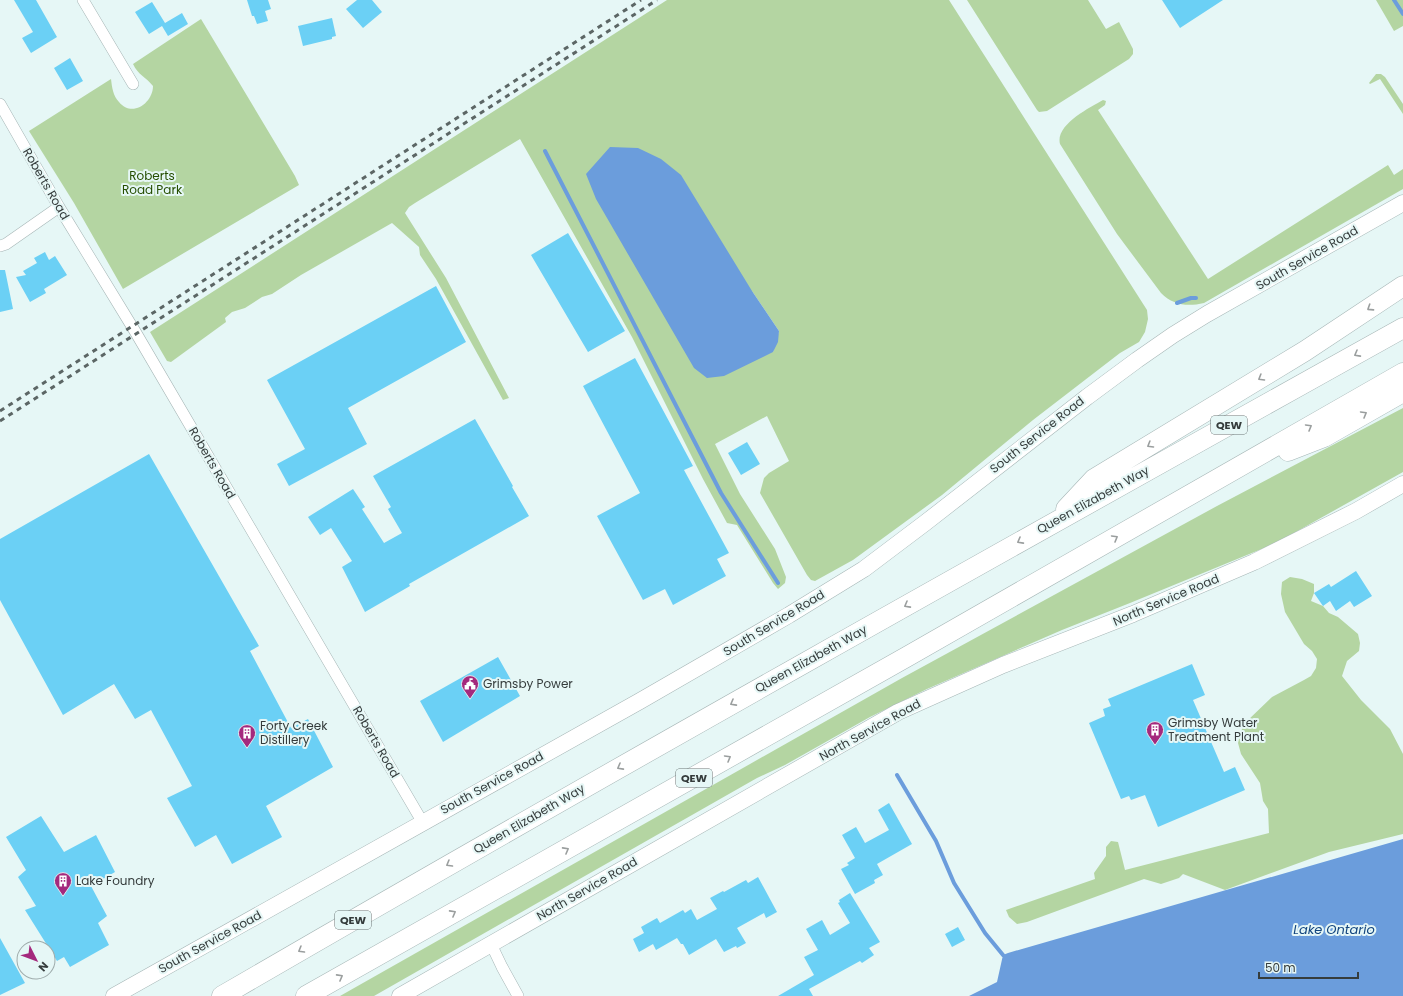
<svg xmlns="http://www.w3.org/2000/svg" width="1403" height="996" viewBox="0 0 1403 996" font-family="Poppins,sans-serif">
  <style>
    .green { fill: #b4d5a2; fill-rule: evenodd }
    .water { fill: #6b9ddc }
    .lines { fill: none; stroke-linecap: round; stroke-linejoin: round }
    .stream { stroke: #6b9ddc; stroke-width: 4 }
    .building { fill: #6bd0f5 }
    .street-casing { stroke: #a6b6b6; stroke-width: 12 }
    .secondary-casing { stroke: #a6b6b6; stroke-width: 17 }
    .highway-casing { stroke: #a6b6b6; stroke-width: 21 }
    .street { stroke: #fff; stroke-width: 11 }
    .secondary { stroke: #fff; stroke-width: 16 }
    .highway { stroke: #fff; stroke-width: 20 }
    .rail { stroke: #5c6665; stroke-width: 3; stroke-dasharray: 5 5; stroke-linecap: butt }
    .oneway { stroke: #9a9e9e }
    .labels { text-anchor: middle; stroke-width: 4; stroke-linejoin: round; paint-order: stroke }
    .shield { fill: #e6f7f6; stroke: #6a7474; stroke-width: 1 }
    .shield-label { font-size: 11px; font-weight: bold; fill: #353c3c }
    .park-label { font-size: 12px; fill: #254e00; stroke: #e6f7f6 }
    .street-label { font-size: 12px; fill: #353c3c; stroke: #e6f7f6 }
    .poi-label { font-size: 12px; fill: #353c3c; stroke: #e6f7f6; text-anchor: start }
    .water-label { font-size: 13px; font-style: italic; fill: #13467f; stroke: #e6f7f6 }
  </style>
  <rect width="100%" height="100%" fill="#e6f7f6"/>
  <path class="green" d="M667 0H949L1147 310 1148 319 1145 332 1139 342 1120 353 1033 420 942 495 853 560 815 581 811 580 807 575 760 493 764 478 769 473 789 461 767 416 715 444 740 494 775 549 786 577 785 583 778 589 773 583 737 525 727 523 703 479 632 337 520 139 415 203 409 207 405 213 446 278 509 398 503 400 436 279 420 255 419 247 392 223 301 275 272 294 262 297 245 308 232 312 225 318 226 322 171 362 167 361 150 332ZM752 291 779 331 773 352Z
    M967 0H1088L1106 29 1119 22 1133 49V54L1129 59 1047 111 1039 112 1037 110Z
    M1376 0H1403V26L1394 31Z
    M201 19 295 176 299 185 123 289 74 203 29 131 111 79C112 87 113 96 119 102 132 118 153 103 153 86 146 77 138 75 133 64Z
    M1376 74H1381L1385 77 1403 104V114L1380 79 1370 84 1369 83Z
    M1103 100 1106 101 1105 105 1098 110 1208 279 1388 165 1394 175 1403 169V189L1204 303C1187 307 1173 305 1161 293L1117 234 1060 144C1055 125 1089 108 1103 100Z
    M1403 408V472L1276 543 1130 603 1062 630 927 689 870 717 785 765 757 778 374 996H340L902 678 1217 506Z
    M1290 577 1302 579 1314 584V593L1311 601 1323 606 1329 613 1338 617 1358 634 1360 643 1359 651 1347 661 1342 676 1361 700 1390 729 1403 754V834L1329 852 1225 890 1183 874 1179 878 1161 884 1144 879 1027 922 1017 924 1009 917 1006 910 1095 879 1094 873 1106 856V847L1111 841 1118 842 1125 870 1269 833 1268 809 1263 801 1260 783 1241 754 1238 743 1241 731 1246 722 1272 697 1304 680 1311 676 1316 668 1317 659 1312 651 1304 644 1285 612 1281 594 1282 582Z"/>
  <path class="water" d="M610 147 638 148 661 159 681 175 752 291 779 331 778 342 773 352 724 376 707 378 694 368 596 199 586 174Z
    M1403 839V996H969L997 982 1003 955 1008 953Z"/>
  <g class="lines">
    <path class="stream" d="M1394 0 1403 14
      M545 151 721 493 778 583
      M1177 303 1191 298H1196
      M897 775 936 841 954 883 985 933 1003 955"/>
  </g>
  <path class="building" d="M14 0H36L57 37 31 53 22 38 33 32Z
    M247 0H268L271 9 265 11 268 21 257 24 254 16H252Z
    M357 0H372L382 12 363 28 346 9Z
    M1162 0H1223L1180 28Z
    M152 2 165 23 182 13 188 24 168 36 162 26 149 34 135 12Z
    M332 18 336 36 332 37V39L303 46 298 26Z
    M70 58 83 81 67 90 54 68Z
    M568 233 625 331 588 352 531 255Z
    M45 252 49 260 55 256 67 275 44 289 46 293 30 302 16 277 26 275 23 271 37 263 34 258Z
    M0 270H5L13 309 0 312Z
    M436 286 466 342 348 408 367 444 289 486 277 464 305 449 267 380Z
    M635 358 693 466 684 470 729 553 717 559 726 576 673 605 665 589 643 600 597 516 640 493 583 386Z
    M475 419 513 486 512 487 529 516 409 584 410 586 365 612 342 567 352 561 331 528 320 535 308 517 353 489 365 507 362 509 384 543 402 533 388 509 391 507 373 476Z
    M747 442 760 464 741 475 728 453Z
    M149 454 259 646 250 651 291 728 308 719 333 767 266 806 282 837 232 864 216 835 195 847 167 798 192 786 151 710 135 719 114 684 63 715 0 600V539Z
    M1356 571 1372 596 1354 607 1350 601 1336 611 1330 601 1323 606 1314 593 1329 584 1331 587Z
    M498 657 520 696 443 742 420 701Z
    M1192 664 1205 695 1193 700 1224 772 1235 767 1245 790 1158 827 1145 795 1131 800 1129 796 1121 799 1089 723 1105 716 1103 709 1111 706 1108 699Z
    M889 803 912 844 877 864 883 875 874 880 875 883 855 894 841 869 849 865 847 863 855 858 842 835 856 827 865 843 889 830 878 810Z
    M41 816 64 852 96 835 115 872 91 886 107 916 98 923 109 945 70 967 64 957 57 961 25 910 36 906 18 877 26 870 6 837Z
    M758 877 777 912 766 918 764 913 737 928 746 943 737 948 736 946 724 952 716 939 689 955 683 944H681L677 938 656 950 653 944 639 952 633 939 644 933 641 927 657 918 660 923 683 910 685 913 691 909 697 920 717 909 710 898 723 891 724 892 746 880 748 883Z
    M850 893 880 942 869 948 874 955 862 963 860 961 809 989 813 996H778L814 975 804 957 818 950 806 929 822 920 830 935 850 923 838 903 840 902 839 900Z
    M958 927 965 940 952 947 945 934Z
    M0 938 25 983 0 995Z"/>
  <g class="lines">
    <g class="street-casing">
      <path id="street" d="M83 0 133 84
        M0 104 59 207 136 333 423 823
        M0 246 6 244 59 207
        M491 944 502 967 518 996"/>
    </g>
    <g class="secondary-casing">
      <path id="secondary" d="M114 996 640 701 789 615 864 569 925 523 1087 397 1137 360 1173 335 1207 314 1403 203
        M400 996 898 712 1003 665 1133 614 1254 562 1356 511 1403 484"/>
    </g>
    <g class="highway-casing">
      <path id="highway" d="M1288 451 1324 437 1403 392
        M1066 509 1094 479 1305 351 1403 286
        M222 996C613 769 1008 548 1403 328
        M306 996C672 790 1039 583 1403 373"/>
    </g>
    <use href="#street" class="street"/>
    <use href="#secondary" class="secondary"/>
    <use href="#highway" class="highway"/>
    <path class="rail" d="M0 411 641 0
      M0 421 657 0"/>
  </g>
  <defs><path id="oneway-chevron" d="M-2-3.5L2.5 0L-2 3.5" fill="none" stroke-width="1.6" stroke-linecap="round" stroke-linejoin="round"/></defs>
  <g class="oneway">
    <use href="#oneway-chevron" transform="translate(1370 308) rotate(147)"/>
    <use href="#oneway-chevron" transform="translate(1357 354) rotate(151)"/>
    <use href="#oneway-chevron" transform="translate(1261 378) rotate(149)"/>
    <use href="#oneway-chevron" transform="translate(1364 414) rotate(-30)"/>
    <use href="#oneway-chevron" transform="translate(1309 427) rotate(-30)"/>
    <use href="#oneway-chevron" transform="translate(1150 445) rotate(149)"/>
    <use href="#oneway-chevron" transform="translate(1115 538) rotate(-30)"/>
    <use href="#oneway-chevron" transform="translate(1020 541) rotate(151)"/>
    <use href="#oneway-chevron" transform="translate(907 605) rotate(151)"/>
    <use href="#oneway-chevron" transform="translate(733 703) rotate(151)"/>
    <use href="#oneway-chevron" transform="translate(728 758) rotate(-30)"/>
    <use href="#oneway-chevron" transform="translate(620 767) rotate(151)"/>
    <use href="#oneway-chevron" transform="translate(566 850) rotate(-29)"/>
    <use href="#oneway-chevron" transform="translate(449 864) rotate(150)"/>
    <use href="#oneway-chevron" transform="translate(453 913) rotate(-29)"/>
    <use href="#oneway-chevron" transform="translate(301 950) rotate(150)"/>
    <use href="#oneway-chevron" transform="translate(340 977) rotate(-29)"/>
  </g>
  <defs>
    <g id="civic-pin" transform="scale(0.9)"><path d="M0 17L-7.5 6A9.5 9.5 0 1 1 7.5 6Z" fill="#a4297d" stroke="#e6f7f6"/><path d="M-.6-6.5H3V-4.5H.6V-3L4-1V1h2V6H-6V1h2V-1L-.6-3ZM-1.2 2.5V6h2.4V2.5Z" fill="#fff"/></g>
    <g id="building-pin" transform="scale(0.9)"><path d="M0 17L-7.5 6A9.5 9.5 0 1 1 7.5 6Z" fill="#a4297d" stroke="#e6f7f6"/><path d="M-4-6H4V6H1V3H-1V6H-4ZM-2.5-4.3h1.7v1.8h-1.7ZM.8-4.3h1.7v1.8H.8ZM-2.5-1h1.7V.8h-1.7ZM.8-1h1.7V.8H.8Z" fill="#fff"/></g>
  </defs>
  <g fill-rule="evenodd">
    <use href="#civic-pin" x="470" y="684"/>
    <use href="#building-pin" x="1155" y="730"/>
    <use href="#building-pin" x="247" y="733"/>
    <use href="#building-pin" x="63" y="881"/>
  </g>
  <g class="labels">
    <g class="shield">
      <rect x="1211" y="416" width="36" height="18" rx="3"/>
      <rect x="676" y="769" width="36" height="18" rx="3"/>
      <rect x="335" y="911" width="36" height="18" rx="3"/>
    </g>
    <g class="shield-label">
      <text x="1229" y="429">QEW</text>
      <text x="694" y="782">QEW</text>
      <text x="353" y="924">QEW</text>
    </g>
    <g class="park-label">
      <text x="152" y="180">Roberts<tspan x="152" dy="14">Road Park</tspan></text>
    </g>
    <g class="street-label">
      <text transform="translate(46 184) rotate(60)" y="4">Roberts Road</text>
      <text transform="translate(1307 258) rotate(-30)" y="4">South Service Road</text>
      <text transform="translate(1037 435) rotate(-38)" y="4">South Service Road</text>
      <text transform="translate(212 463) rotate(60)" y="4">Roberts Road</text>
      <text transform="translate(1093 500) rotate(-29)" y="4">Queen Elizabeth Way</text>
      <text transform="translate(1166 600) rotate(-23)" y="4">North Service Road</text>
      <text transform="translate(774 623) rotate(-31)" y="4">South Service Road</text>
      <text transform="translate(811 659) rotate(-29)" y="4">Queen Elizabeth Way</text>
      <text transform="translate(870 730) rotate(-29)" y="4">North Service Road</text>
      <text transform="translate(376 742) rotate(60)" y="4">Roberts Road</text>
      <text transform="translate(492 783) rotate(-29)" y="4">South Service Road</text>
      <text transform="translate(529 819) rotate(-30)" y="4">Queen Elizabeth Way</text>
      <text transform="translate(587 889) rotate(-30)" y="4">North Service Road</text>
      <text transform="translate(210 942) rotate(-29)" y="4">South Service Road</text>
    </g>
    <g class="poi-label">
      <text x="483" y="688">Grimsby Power</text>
      <text x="1168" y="727">Grimsby Water<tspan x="1168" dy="14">Treatment Plant</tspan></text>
      <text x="260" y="730">Forty Creek<tspan x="260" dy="14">Distillery</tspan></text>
      <text x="76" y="885">Lake Foundry</text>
    </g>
    <g class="water-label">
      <text x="1334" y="934">Lake Ontario</text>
    </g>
  </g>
  <g transform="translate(36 960) rotate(132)"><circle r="19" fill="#e6f7f6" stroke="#9facac"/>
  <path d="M0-3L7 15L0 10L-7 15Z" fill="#a4297d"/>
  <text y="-6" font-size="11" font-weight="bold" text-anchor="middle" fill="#353c3c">N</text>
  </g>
  <path d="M1259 972v6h99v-6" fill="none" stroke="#353c3c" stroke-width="2"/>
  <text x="1265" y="972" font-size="12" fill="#353c3c" stroke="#e6f7f6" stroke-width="3" paint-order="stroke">50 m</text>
</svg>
